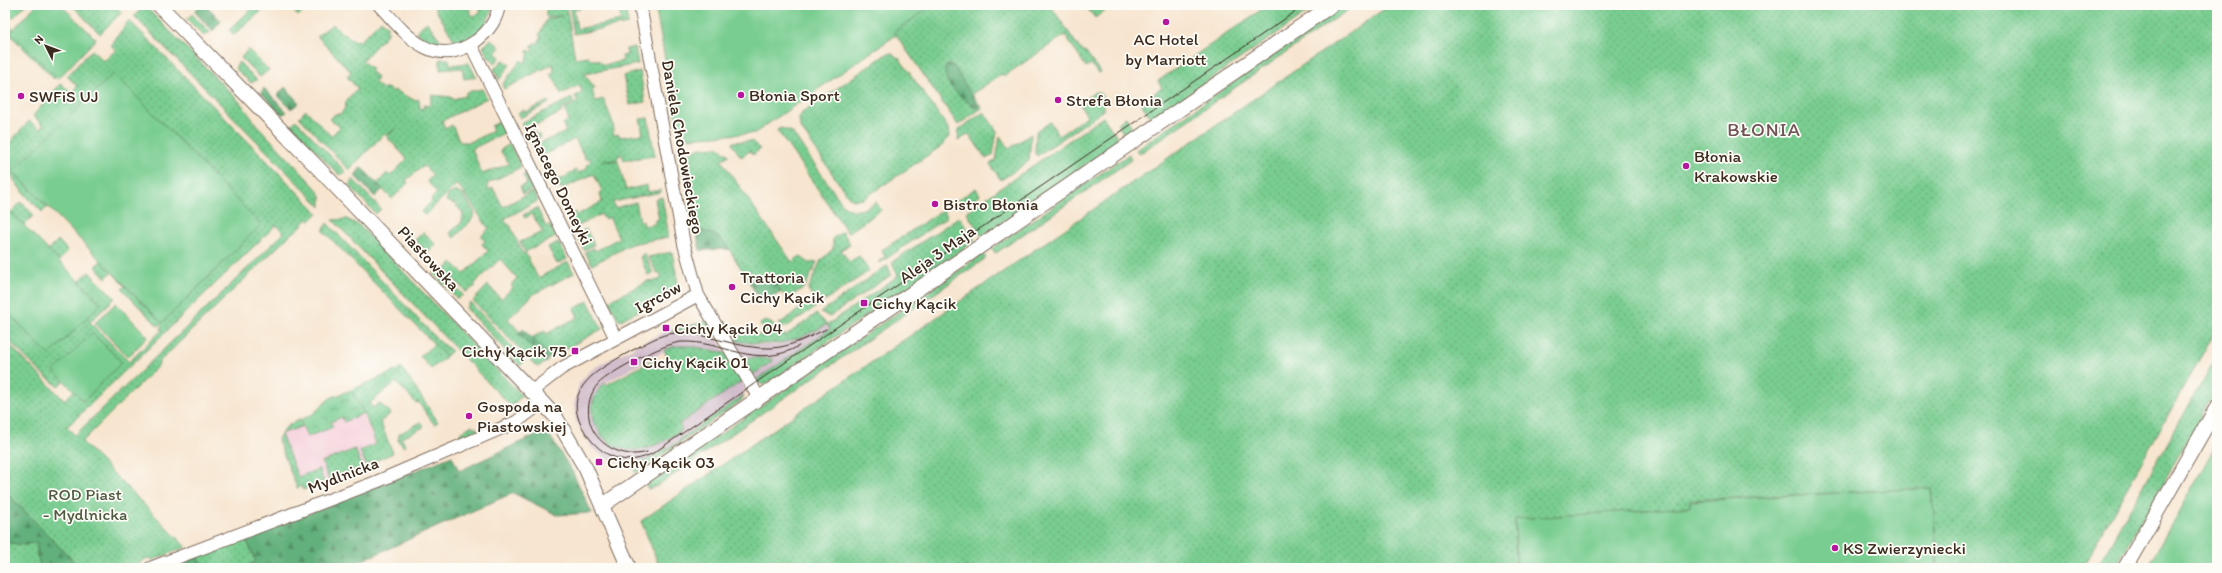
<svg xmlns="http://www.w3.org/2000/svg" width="2222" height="573" viewBox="0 0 2222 573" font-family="Itim,sans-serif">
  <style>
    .built { fill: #f5cfda }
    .railway { fill: #d1bdcb }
    .grass { fill: url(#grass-dots); stroke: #5a7c58; fill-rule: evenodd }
    .forest { fill: url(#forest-firs); stroke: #4e6d4c }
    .park { fill: url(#park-crowns); stroke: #5a7c58 }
    .pitch { fill: #79cd91; stroke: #5a7c58 }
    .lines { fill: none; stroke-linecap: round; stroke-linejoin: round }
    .minor-casing { stroke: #7d6b5c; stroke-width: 14 }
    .tertiary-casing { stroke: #7d6b5c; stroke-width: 16 }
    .minor { stroke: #fff; stroke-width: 12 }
    .tertiary { stroke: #fff; stroke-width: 14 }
    .tram { stroke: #3b2a1e; stroke-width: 1 }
    .poi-dot { fill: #b5179e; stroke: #fdfcf7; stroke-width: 1.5 }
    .labels { text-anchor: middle; stroke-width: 3.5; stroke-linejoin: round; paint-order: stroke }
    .poi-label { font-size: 17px; fill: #3b2a1e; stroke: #fdfcf7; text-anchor: start }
    .street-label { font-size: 17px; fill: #3b2a1e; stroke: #fdfcf7 }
    .park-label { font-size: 17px; fill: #4e5b40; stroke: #fdfcf7 }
    .quarter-label { font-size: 19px; letter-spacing: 1px; fill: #6f5357; stroke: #fdfcf7 }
  </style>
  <defs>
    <pattern id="grass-dots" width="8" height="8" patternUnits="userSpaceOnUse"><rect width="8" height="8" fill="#79cd91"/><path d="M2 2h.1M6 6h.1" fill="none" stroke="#64a776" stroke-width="1.8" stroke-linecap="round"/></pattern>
    <pattern id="forest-firs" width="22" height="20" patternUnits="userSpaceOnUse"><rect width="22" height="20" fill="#62b07b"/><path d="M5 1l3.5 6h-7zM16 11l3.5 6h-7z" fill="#528f64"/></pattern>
    <pattern id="park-crowns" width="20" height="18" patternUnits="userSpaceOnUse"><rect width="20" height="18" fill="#79cd91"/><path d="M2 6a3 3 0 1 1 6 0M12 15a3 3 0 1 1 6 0" fill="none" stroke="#64a776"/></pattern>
  </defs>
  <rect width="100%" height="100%" fill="#fdfcf7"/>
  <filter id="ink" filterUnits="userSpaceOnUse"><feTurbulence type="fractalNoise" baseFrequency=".025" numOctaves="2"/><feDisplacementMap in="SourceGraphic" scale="8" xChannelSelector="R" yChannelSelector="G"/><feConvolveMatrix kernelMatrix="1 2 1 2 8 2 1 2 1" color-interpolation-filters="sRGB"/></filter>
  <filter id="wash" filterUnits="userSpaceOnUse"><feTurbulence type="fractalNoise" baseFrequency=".012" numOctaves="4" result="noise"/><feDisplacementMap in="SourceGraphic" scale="16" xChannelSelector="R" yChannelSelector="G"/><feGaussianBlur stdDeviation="0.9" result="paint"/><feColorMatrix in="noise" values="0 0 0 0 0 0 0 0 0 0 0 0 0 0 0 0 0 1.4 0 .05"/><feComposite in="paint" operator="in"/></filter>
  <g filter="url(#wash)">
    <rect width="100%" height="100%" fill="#f7e5cf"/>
    <path class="built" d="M351 390 377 446 361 452 366 465 328 477 329 480 303 490 280 434 288 425 313 414 330 398Z"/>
    <path class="railway" d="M966 228 758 383 752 375 773 359 742 357 732 340 759 345H774L791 341 817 330 828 324Z
      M679 330 698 332 716 337 726 353 690 346H674L605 383 594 399 592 415 595 426 597 425 612 444 625 450 650 447 682 429 679 424 742 381 745 387 744 395 681 438 679 441 645 461 623 464 607 459 592 448 576 421 574 405 579 384 589 372 599 365 664 332Z"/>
    <path class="grass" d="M72 5H115L122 12 100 34Z
      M256 5H263L265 8 234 35 229 30Z
      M288 5H310L298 16Z
      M437 5H468L472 16 481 13 478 5H493C489 25 475 37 456 43L434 7Z
      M548 5H566L575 58 588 56 592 60H598L604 65 623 61 622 56 627 55 626 49 635 47 638 64 584 74 595 88 592 89 595 101 604 99C606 110 617 124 613 135L619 134 620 137 643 134 640 119 648 118 655 156 623 160V155H619L617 160 603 161H618L626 190 647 185 648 192 661 190V192L613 202 615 208 636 202 640 221H643L644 226 655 224V220L659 219 655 199 662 197 669 237 631 244 592 265 585 252 594 248 595 251 619 238 609 217 604 219 601 214 573 229 567 216 576 212 577 215 602 202 600 193 602 191 594 174 561 189 560 187 554 189 548 178 553 176 554 170 560 180 576 170 578 173 586 169 588 164 591 161 589 158 586 160 575 139 538 158 532 146 566 132 563 124 569 120 564 109 578 102 575 96 582 93 580 85 561 94 555 80 550 74 554 72 553 64 504 89 502 85 521 60 525 63 529 54 527 53 528 50 532 52 533 50 531 48 535 42 538 44 541 36 539 35 547 19 562 16 547 17 545 15Z
      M569 5H580V9L574 10 577 29 621 21 619 7 625 6 628 24 574 34Z
      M925 5H1050L1080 49 1086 52 1100 72 1098 73 1091 64 1086 67 1065 35 1004 76 1002 74 972 94 982 108 958 125 894 32 926 9Z
      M1093 5H1112L1095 18 1088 9Z
      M1268 5H1318L1157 116 1153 117 1149 115 1142 105 1146 99 1162 88 1158 81Z
      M1345 5H1355L1139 154 1136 150Z
      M1390 5H2217V328L2082 568H1938L1932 488 1690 500V507L1515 519 1516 568H660L641 521Z
      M145 6 239 101 257 125 316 188 321 196V207L134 16Z
      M192 14 210 32 204 36 187 19Z
      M129 20 318 213 310 221 308 219 294 233 293 232 160 361 158 366 82 442 186 547 153 560 147 558 133 568H80L5 491V340L64 400 74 391 84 400 121 362 54 371 64 381 58 386 40 372 5 337V310L49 355 101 304 79 281 89 272 115 298 90 322 129 362 162 330 160 328 162 326 160 324 158 326 122 289 125 286 112 272 106 278 95 266 101 261 162 323 261 225 13 171 48 207 42 212C29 199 0 171 6 150 11 139 22 130 29 121L40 129 43 125 33 116 61 83 71 93 77 86 67 76 92 50 104 61 116 50 111 45ZM276 225 284 233 75 435 67 427Z
      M381 20 388 27 385 30 389 32 362 61 372 69 370 71 377 77 375 83 383 89 387 88 393 92 394 90 412 99 419 100 420 108 424 109V105L430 106 432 95 451 97 452 99 466 96V92L482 89 487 98 442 121 445 129 452 125 460 142H470L493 131 491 126 499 122 504 133 472 149 482 174 509 164 500 150 510 144 521 167 487 184 489 190 493 188 503 207 533 191 538 201 504 219 508 225H510L523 254 525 252 520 242 543 232 532 214 525 218 523 215 537 208 546 227 550 225 556 237 525 252 538 278 568 262 574 273 534 294 508 319 546 360 547 362 537 367 473 301 488 285 501 299 513 287 511 285 517 278 500 259 474 285 476 286 466 292 445 270 452 262 464 274 488 251 482 244 485 241 481 236 489 229 457 184 425 215 421 212 432 201 431 199 437 193 427 181 433 175 424 166 406 180 408 183 392 199 377 184 387 173 390 176 407 159 387 137 397 127 386 136 384 134 349 170 299 117 306 110 331 136 340 127 329 119 335 114H341L346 106 345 104 348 100 347 99 358 89 347 77 351 72 317 36 333 24 343 34 345 33 352 40 360 41Z
      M5 21 13 29 11 32 56 77 54 79 11 36 5 33Z
      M427 22 443 44 432 43 417 33V30Z
      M491 39 500 47 495 53 500 57 495 64 492 59 488 57 483 47Z
      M248 49 269 70 260 77 241 58Z
      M891 53 900 59 948 128 949 137 943 145 863 199 853 200 847 195 800 127 799 118 803 112 885 55Z
      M440 59H449L450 65 469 63 476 77 464 79 462 68 440 70Z
      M503 60 510 65 499 80 494 69Z
      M239 62 257 80 251 83 235 68Z
      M640 71 645 102 630 105 623 76Z
      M1095 92H1099L1103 98V111L1037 156 1035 153 1036 132 1050 122 1059 136 1087 116 1079 103Z
      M572 98 574 102 561 109 562 112 537 125 536 123 524 129 521 123Z
      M548 101 549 103 520 118 517 113 523 110 526 112Z
      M984 112 997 131 993 155 986 159 969 134 958 141 959 129Z
      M1103 117 1120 141 982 236 966 212Z
      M1126 117 1133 129 1126 137 1117 124Z
      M296 120 346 172 339 175 291 125Z
      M532 127 536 135 539 134 540 137 531 143 525 131Z
      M781 128 792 132 843 205C855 214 864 210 876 202L881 210 848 233 777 130Z
      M1031 134 1029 161 1001 180 990 164 996 160 1000 136 1009 149Z
      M752 141 760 149 753 155 750 151 741 157 732 144 733 142Z
      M719 147 729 155 721 160 792 262 800 256 809 263 817 262 805 287 787 299 781 292 763 304 729 249 700 250 682 156 701 148Z
      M1129 154 1131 160 1128 162 996 253 991 249Z
      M525 174 532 189 523 194 520 187 527 184 523 175Z
      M353 179 381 209 376 214 349 185Z
      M976 188 980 195 961 208 956 201Z
      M455 191 463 195 475 213 471 221 454 238 450 233 462 222 463 213 455 204 446 201 448 195Z
      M21 202 34 215 24 225 11 212Z
      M943 210 947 217 880 263 879 261 885 257 882 250Z
      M959 217 975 241 765 385 758 383 756 380 830 329 827 325 898 276 892 262Z
      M347 219 360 226 522 396 511 406 493 388 333 220Z
      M327 223 439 341 452 351 446 356 323 231Z
      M586 229 594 245 584 250 576 234Z
      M423 232 436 245 428 253 415 240Z
      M843 232 850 244 841 250 849 262 859 256 869 271 786 327H781L779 324 814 299 808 290 821 260 833 249V238Z
      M58 240 68 251 59 261 48 250Z
      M558 242 567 259 557 264 548 247Z
      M672 252 679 289 619 321 609 301 650 280 651 282 655 280 656 281 662 278 659 272 657 273 648 257Z
      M644 253 653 273 648 275 640 257Z
      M983 254 986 258 657 486 648 489 645 486Z
      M888 265 891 275 829 317 821 312Z
      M437 268 463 295 457 299 434 274Z
      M588 301 602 329 551 357 531 338 545 331 546 334 578 317 574 309Z
      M470 302 525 361 520 366 466 308Z
      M816 314 827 324C794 344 770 348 733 340L752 329 757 335H762L764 331 760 324 765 321 771 323 785 336Z
      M707 321 716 337 698 332 670 331Z
      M675 346H690L726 353 742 381 679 424 682 430C662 443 638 458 613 445 604 440 599 433 597 426H595C588 410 593 394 605 383L606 385 653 360 657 367 669 360 664 350Z
      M2217 356V388L2115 568 2097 567Z
      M742 357 772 359 773 361 752 375Z
      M402 368 438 422 434 424 418 402 416 403 396 382 370 403 373 408 379 403 391 413 380 422 393 453 366 465 360 451 376 444 364 413 351 390Z
      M744 395 741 401 636 473 630 464 645 461 680 441V439Z
      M300 420 303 426 281 434 298 477 319 469 324 482 303 490 301 486 297 488 278 440C282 428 289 424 300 420Z
      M421 422 424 427 401 438 406 446 404 447 398 441 399 434Z
      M472 425 474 428 476 427 478 433 463 439 460 437V433Z
      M355 449 362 467 329 480 322 462Z
      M246 539 256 561 245 568H203L197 557Z
      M32 541H37V556L41 568H5V542L24 545Z"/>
    <path class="forest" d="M197 5H206L221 21 213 31 194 11 199 7Z
      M950 64 955 68 979 108H976C964 99 940 84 946 66Z
      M285 87 299 103 291 109 277 95Z
      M264 88 287 112 282 115 261 93Z
      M361 167 383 189 375 197 355 176Z
      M696 229C707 231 724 237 729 249L700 250Z
      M770 279 776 283 781 291 763 304 749 282Z
      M523 329 551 357 545 361 518 334Z
      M546 430 572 471 592 513 557 515 513 493 345 568H245L256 561 246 539 452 456 459 471Z
      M5 491 80 568H41L37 556V542L24 545 5 542Z
      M197 557 203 568H166Z"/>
    <path class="park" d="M435 344 446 357 431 369 420 356Z
      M351 390 364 413 344 422 342 417 331 422 333 427 307 437 300 420 313 414 330 398Z"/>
    <path class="pitch" d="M10 5H26L13 18 5 10Z
      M36 5H61L96 39 58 79 11 32Z
      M655 5H924L927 9 894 32 896 35 755 133 686 138 685 129H678Z
      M114 73 261 225 162 323 13 171Z
      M10 211 101 304 49 355 5 310V215Z
      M116 303 148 337 128 357 95 323Z
      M92 333 122 362 84 401 54 371Z
      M2217 443V568H2147Z
      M1932 488 1937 568H1517L1515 519 1690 507V501Z"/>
  </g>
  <g filter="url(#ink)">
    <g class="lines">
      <g class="minor-casing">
        <path id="minor" d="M379 5C406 35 434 71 476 41 488 32 497 19 499 5
          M640 5 684 244 698 295 759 398
          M471 45 616 339
          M532 391 562 368 698 295
          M150 568 376 482 516 422 543 402"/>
      </g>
      <g class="tertiary-casing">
        <path id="tertiary" d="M159 5 321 171 555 416 586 469 629 568
          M603 505 1332 5
          M2125 568 2217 407"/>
      </g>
      <use href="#minor" class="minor"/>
      <use href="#tertiary" class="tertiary"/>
      <path class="tram" d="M826 329C809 337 791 347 772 348 739 350 707 332 676 333 659 334 645 344 631 351 599 369 558 389 585 432 602 458 627 468 655 452L1305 5
        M647 452C623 460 593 444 589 418 587 406 590 393 598 384 609 372 665 343 681 342 724 340 755 371 799 346"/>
    </g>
  </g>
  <g class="poi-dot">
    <circle cx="1166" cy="22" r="4"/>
    <circle cx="741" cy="95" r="4"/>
    <circle cx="21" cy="96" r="4"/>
    <circle cx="1058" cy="100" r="4"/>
    <circle cx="1686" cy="166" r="4"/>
    <circle cx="935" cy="204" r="4"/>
    <circle cx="732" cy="287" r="4"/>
    <rect x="860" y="299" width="8" height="8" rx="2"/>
    <rect x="662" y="324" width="8" height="8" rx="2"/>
    <rect x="571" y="347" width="8" height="8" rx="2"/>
    <rect x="630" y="358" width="8" height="8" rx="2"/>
    <circle cx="469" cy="416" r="4"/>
    <rect x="595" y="458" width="8" height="8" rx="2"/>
    <circle cx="1835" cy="548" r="4"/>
  </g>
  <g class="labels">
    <g class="poi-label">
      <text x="1166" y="45" text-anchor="middle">AC Hotel<tspan x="1166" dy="20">by Marriott</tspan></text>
      <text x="749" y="101">Błonia Sport</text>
      <text x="29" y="102">SWFiS UJ</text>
      <text x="1066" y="106">Strefa Błonia</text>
      <text x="1694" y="162">Błonia<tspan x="1694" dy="20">Krakowskie</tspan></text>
      <text x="943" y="210">Bistro Błonia</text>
      <text x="740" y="283">Trattoria<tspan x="740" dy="20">Cichy Kącik</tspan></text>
      <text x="872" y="309">Cichy Kącik</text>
      <text x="674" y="334">Cichy Kącik 04</text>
      <text x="567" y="357" text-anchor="end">Cichy Kącik 75</text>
      <text x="642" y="368">Cichy Kącik 01</text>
      <text x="477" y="412">Gospoda na<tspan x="477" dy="20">Piastowskiej</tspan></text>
      <text x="607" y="468">Cichy Kącik 03</text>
      <text x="1843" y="554">KS Zwierzyniecki</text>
    </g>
    <g class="street-label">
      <text transform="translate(683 147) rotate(80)" y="6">Daniela Chodowieckiego</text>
      <text transform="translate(559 184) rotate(64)" y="6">Ignacego Domeyki</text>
      <text transform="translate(937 254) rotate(-35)" y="6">Aleja 3 Maja</text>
      <text transform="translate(429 258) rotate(47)" y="6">Piastowska</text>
      <text transform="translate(658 297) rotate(-28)" y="6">Igrców</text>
      <text transform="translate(343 475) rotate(-21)" y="6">Mydlnicka</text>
    </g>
    <g class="park-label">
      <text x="85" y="500">ROD Piast<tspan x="85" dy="20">- Mydlnicka</tspan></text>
    </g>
    <g class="quarter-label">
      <text x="1764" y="136">BŁONIA</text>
    </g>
  </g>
  <rect width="2222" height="573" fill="none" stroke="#fdfcf7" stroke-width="20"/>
  <g transform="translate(46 46) rotate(312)" stroke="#fdfcf7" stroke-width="3" paint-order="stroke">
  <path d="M0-3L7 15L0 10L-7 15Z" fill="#3b2a1e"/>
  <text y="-6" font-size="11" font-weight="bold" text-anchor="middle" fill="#3b2a1e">N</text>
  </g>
</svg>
